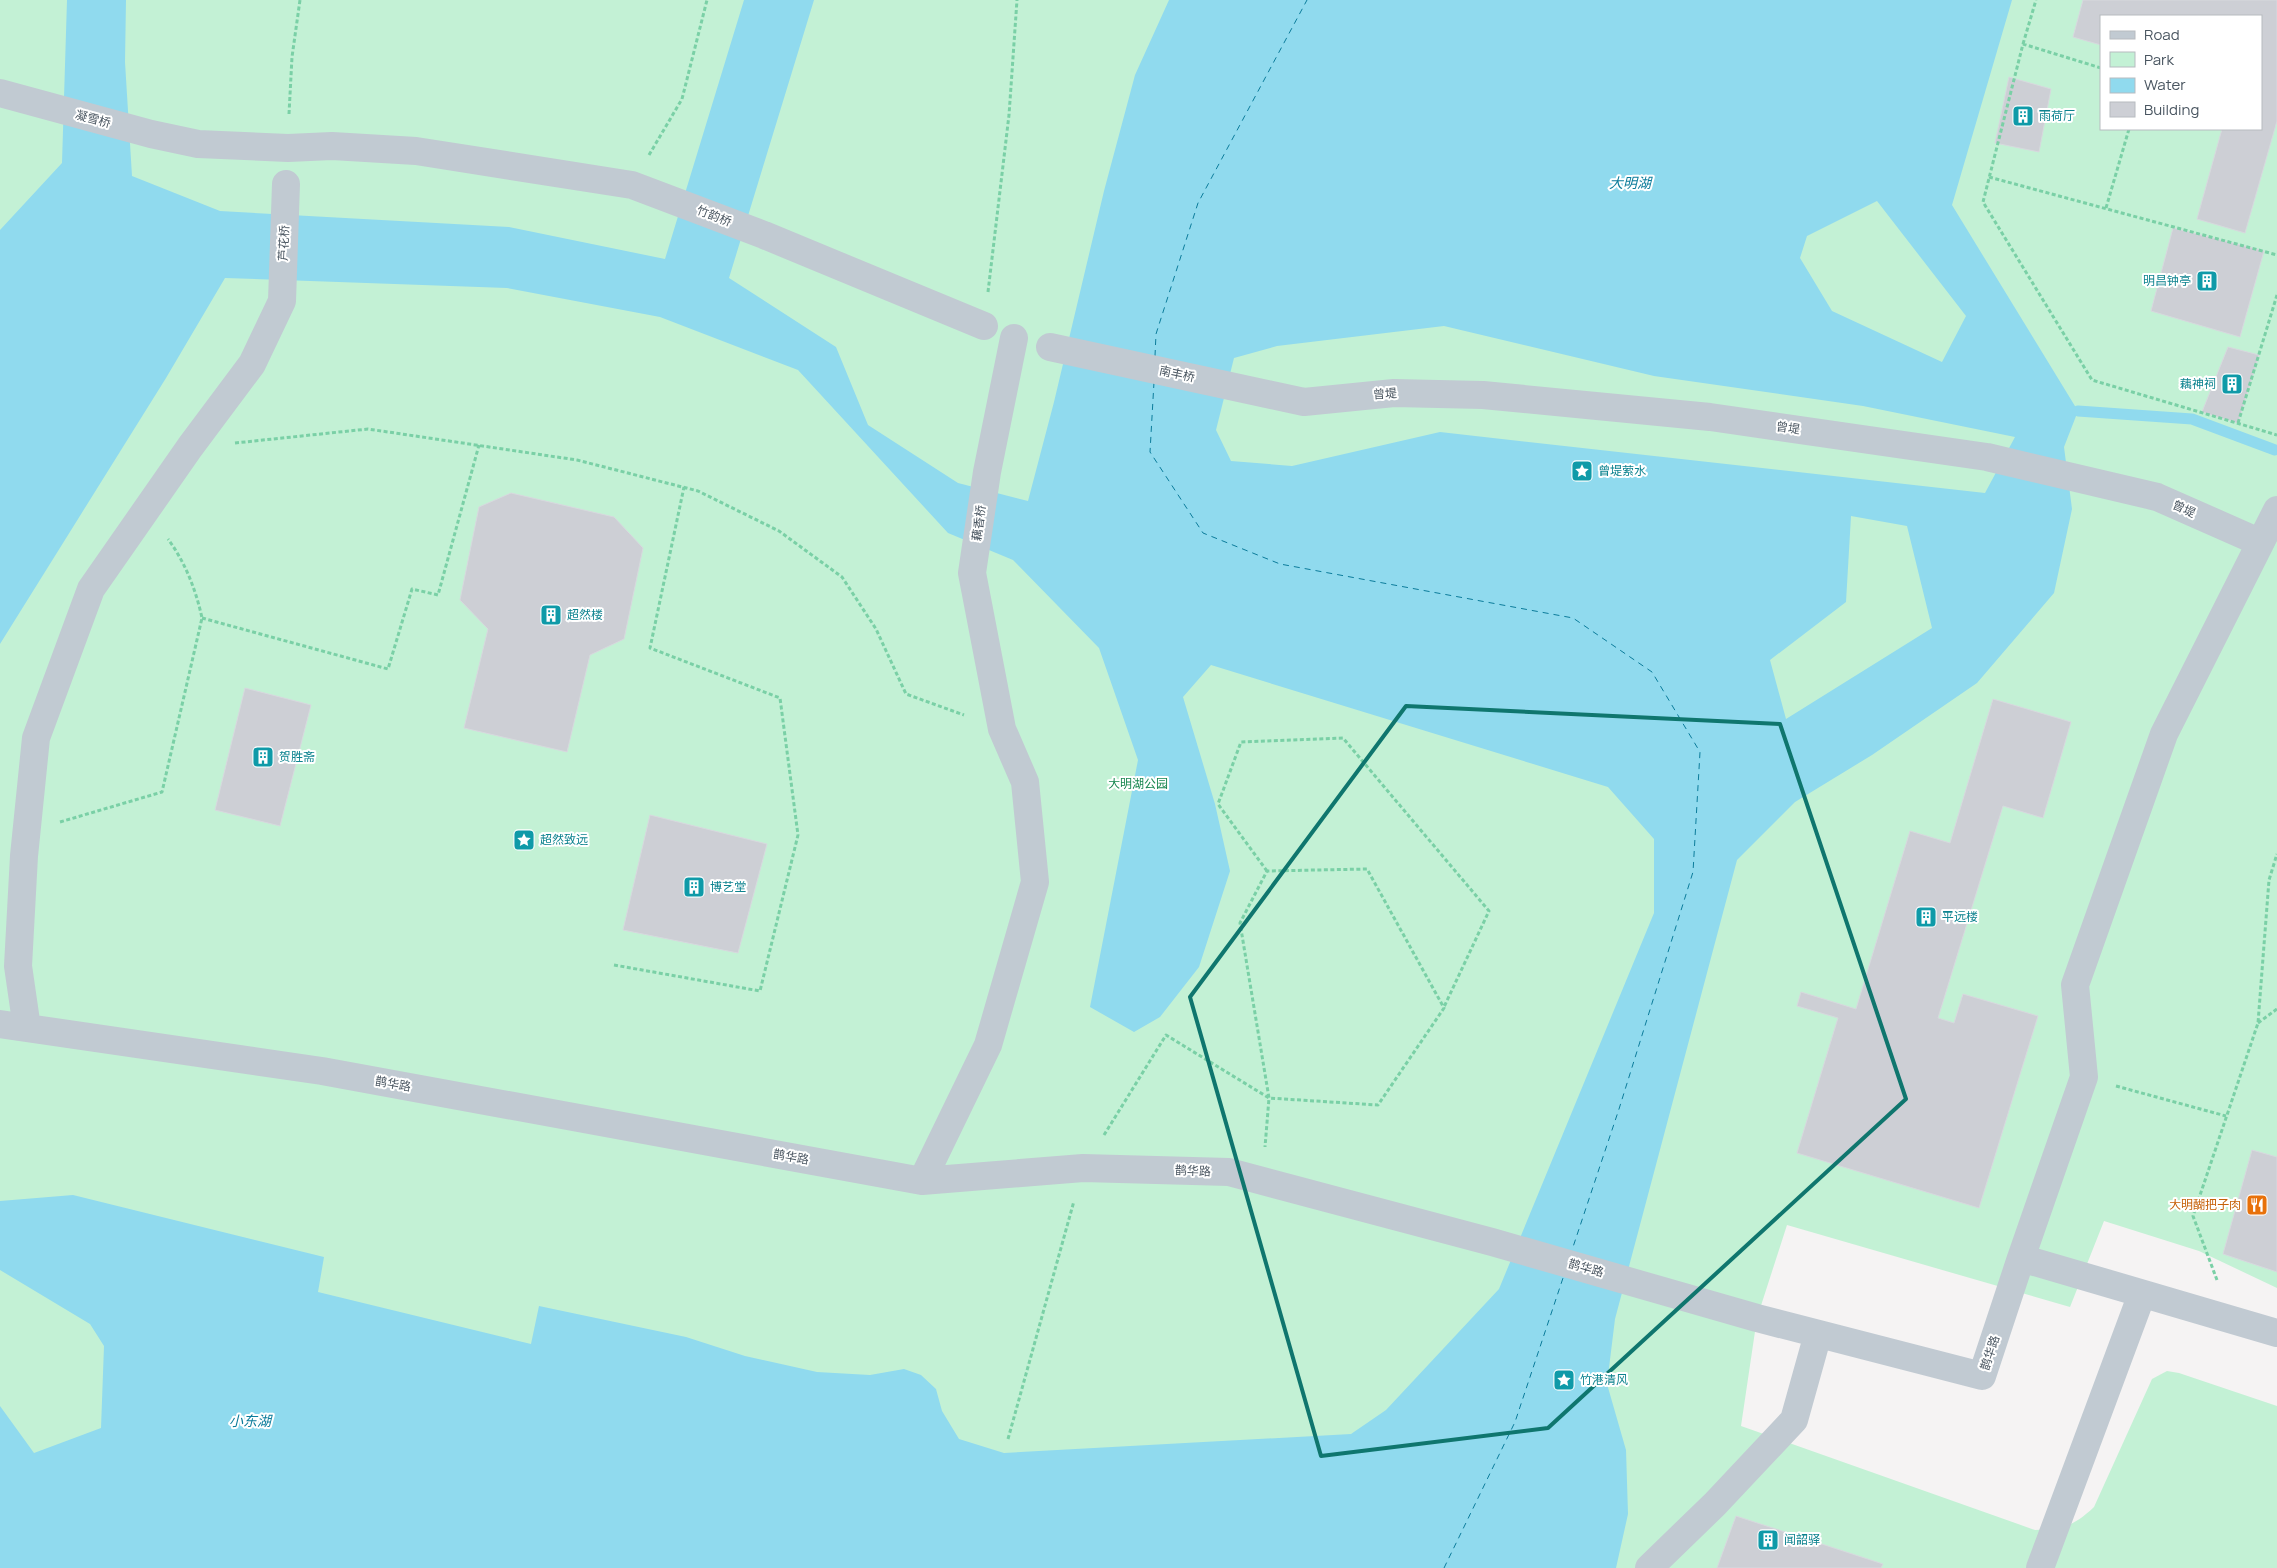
<svg xmlns="http://www.w3.org/2000/svg" width="2277" height="1568" viewBox="0 0 2277 1568" font-family="Manrope,'Noto Sans SC',sans-serif">
  <style>
    .green { fill: #c3f1d5; fill-rule: evenodd }
    .water { fill: #90daee; fill-rule: evenodd }
    .lines { fill: none; stroke-linecap: round; stroke-linejoin: round }
    .stream { stroke: #90daee; stroke-width: 11 }
    .ferry { stroke: #0c7c9b; stroke-width: 1; stroke-dasharray: 6 5; stroke-linecap: butt }
    .building { fill: #cdcfd5; stroke: #d7d9de }
    .path { stroke: #7ad0a6; stroke-width: 3; stroke-dasharray: 4 2.5; stroke-linecap: butt }
    .minor { stroke: #c1cad2; stroke-width: 28 }
    .marked { fill: none; stroke: #0f766e; stroke-width: 4; stroke-linejoin: round }
    .labels { text-anchor: middle; stroke-width: 4; stroke-linejoin: round; paint-order: stroke }
    .culture-label { font-size: 12px; fill: #0d838f; stroke: #fff; text-anchor: start }
    .street-label { font-size: 12px; fill: #4a5661; stroke: #fff }
    .park-label { font-size: 12px; fill: #17864f; stroke: #fff }
    .food-label { font-size: 12px; fill: #c56008; stroke: #fff; text-anchor: end }
    .water-label { font-size: 14px; font-style: italic; fill: #0c7c9b; stroke: #fff }
  </style>
  <rect width="100%" height="100%" fill="#f5f3f3"/>
  <path class="green" d="M0 0H2277V1288L2199 1251 2104 1221 2070 1307 1787 1225 1757 1318 1741 1426 2035 1530C2063 1529 2074 1526 2094 1507L2152 1379 2167 1371 2179 1373 2277 1406V1568H0ZM2101 16H2261V129H2101Z"/>
  <path class="water" d="M67 0H126L125 62 132 176 220 211 509 227 665 259 744 0H814L729 278 836 347 868 425 958 483 1028 501 1054 402 1104 191 1135 75 1169 0H2012L1952 205 2078 411 2064 447 2072 509 2054 593 1977 683 1872 755 1795 802 1737 860 1615 1319 1607 1384 1626 1450 1628 1514 1616 1568H0V1406L34 1453 101 1428 104 1346 90 1324 0 1270V1201L73 1195 324 1257 318 1292 531 1344 539 1306 686 1337 745 1356 817 1372 870 1375 904 1369 921 1375 936 1389 942 1411 959 1439 1004 1453 1351 1434 1386 1410 1499 1289 1654 913V839L1608 787 1211 665 1183 697 1215 804 1230 871 1199 967 1160 1017 1134 1032 1090 1007 1138 760 1099 648 1013 560 948 533 798 370 660 317 507 288 225 278 166 378 0 644V230L62 163ZM1877 201 1966 316 1942 362 1832 311 1800 258 1807 236ZM1444 326 1654 376 1863 406 2015 437 1985 493 1440 432 1292 466 1231 461 1216 430 1234 358 1277 346ZM1851 516 1907 526 1932 628 1786 719 1770 660 1846 602Z"/>
  <g class="lines">
    <path class="stream" d="M2078 411 2192 419 2275 450"/>
    <path class="ferry" d="M1155 356 1156 334 1198 203 1307 0
      M1154 382 1150 452 1203 533 1280 564 1573 618 1652 672 1700 752 1693 872 1619 1109 1572 1250
      M1444 1568 1515 1422 1564 1275"/>
  </g>
  <path class="building" d="M2083 0H2277V121L2245 233 2197 219 2222 129H2261V16H2101V45L2073 37Z
    M2009 77 2051 89 2039 152 1995 143Z
    M2173 228 2264 251 2240 337 2151 311Z
    M2228 347 2259 355 2238 423 2202 412Z
    M511 493 614 517 643 548 624 639 590 655 567 752 464 728 488 629 460 600 479 507Z
    M245 688 311 705 280 826 215 810Z
    M1993 699 2071 722 2043 818 2003 806 1938 1018 1954 1023 1963 994 2038 1016 1979 1208 1797 1153 1838 1018 1797 1006 1801 992 1856 1009 1910 831 1950 843Z
    M650 815 767 844 738 953 623 930Z
    M2252 1150 2277 1157V1272L2223 1254Z
    M1736 1516 1883 1564 1881 1568H1717Z"/>
  <g class="lines">
    <path class="path" d="M2023 44 2036 0
      M2101 68 2023 44 1983 202 2092 380 2277 435
      M289 114 292 57 300 0
      M649 155 682 99 707 0
      M1989 177 2277 255
      M2106 208 2129 129
      M988 292 1009 115 1017 0
      M2238 423 2277 295
      M235 443 368 429 577 460 698 491 779 531 842 577 876 629 906 694 964 715
      M202 618 388 669 412 589 438 595 479 445
      M60 822 162 792 202 618C196 590 185 562 168 539
      M1267 871 1218 804 1241 742 1343 738 1489 911 1444 1007
      M614 965 760 991 798 835 780 698 650 648 684 487
      M2258 1023 2277 1009
      M2116 1086 2226 1116
      M1104 1135 1166 1035 1269 1098 1378 1105 1444 1008 1367 869 1267 871 1240 923 1269 1098 1265 1147
      M2217 1280 2193 1216 2258 1023 2269 880 2277 854
      M1008 1439 1074 1201"/>
    <path class="minor" d="M0 93 151 134 198 144 288 148 332 146 416 151 632 185 764 235 984 326
      M1050 347 1304 402 1394 393 1483 395 1710 417 1987 457 2157 497 2259 542
      M0 1024 322 1071 922 1181 1083 1168 1229 1172 1492 1242 1757 1318 1982 1376 2021 1258 2277 1333
      M27 1028 18 966 24 856 36 738 91 589 190 447 252 364 282 301 286 184
      M922 1181 988 1045 1035 882 1025 782 1002 729 972 573 987 472 1014 338
      M2021 1258 2084 1077 2075 985 2164 734 2277 510
      M1649 1568 1715 1504 1794 1420 1818 1334
      M2040 1568 2142 1294"/>
  </g>
  <path class="marked" d="M1406 706 1780 724 1906 1099 1548 1428 1321 1456 1190 997Z"/>
  <defs>
    <g id="building-square" transform="scale(1.125)"><rect x="-9" y="-9" width="18" height="18" rx="4" fill="#0f9aa8" stroke="#fff"/><path d="M-4-6H4V6H1V3H-1V6H-4ZM-2.5-4.3h1.7v1.8h-1.7ZM.8-4.3h1.7v1.8H.8ZM-2.5-1h1.7V.8h-1.7ZM.8-1h1.7V.8H.8Z" fill="#fff"/></g>
    <g id="sight-square" transform="scale(1.125)"><rect x="-9" y="-9" width="18" height="18" rx="4" fill="#0f9aa8" stroke="#fff"/><path d="M0-6L1.8-2.2L6-1.7L2.9 1.2L3.7 5.4L0 3.3L-3.7 5.4L-2.9 1.2L-6-1.7L-1.8-2.2Z" fill="#fff"/></g>
    <g id="restaurant-square" transform="scale(1.125)"><rect x="-9" y="-9" width="18" height="18" rx="4" fill="#e8710a" stroke="#fff"/><path d="M-5-6h1v4h1v-4h1v4h1v-4h1v5L-1.5 .5V6h-2V.5L-5-1ZM5-6V6H3V1.5H1.5Q1.5-4 5-6Z" fill="#fff"/></g>
  </defs>
  <g fill-rule="evenodd">
    <use href="#building-square" x="2023" y="116"/>
    <use href="#building-square" x="2207" y="281"/>
    <use href="#building-square" x="2232" y="384"/>
    <use href="#sight-square" x="1582" y="471"/>
    <use href="#building-square" x="551" y="615"/>
    <use href="#building-square" x="263" y="757"/>
    <use href="#sight-square" x="524" y="840"/>
    <use href="#building-square" x="694" y="887"/>
    <use href="#building-square" x="1926" y="917"/>
    <use href="#restaurant-square" x="2257" y="1205"/>
    <use href="#sight-square" x="1564" y="1380"/>
    <use href="#building-square" x="1768" y="1540"/>
  </g>
  <g class="labels">
    <g class="culture-label">
      <text x="2039" y="120">雨荷厅</text>
      <text x="2191" y="285" text-anchor="end">明昌钟亭</text>
      <text x="2216" y="388" text-anchor="end">藕神祠</text>
      <text x="1598" y="475">曾堤萦水</text>
      <text x="567" y="619">超然楼</text>
      <text x="279" y="761">贺胜斋</text>
      <text x="540" y="844">超然致远</text>
      <text x="710" y="891">博艺堂</text>
      <text x="1942" y="921">平远楼</text>
      <text x="1580" y="1384">竹港清风</text>
      <text x="1784" y="1544">闻韶驿</text>
    </g>
    <g class="street-label">
      <text transform="translate(93 119) rotate(15)" y="4">凝雪桥</text>
      <text transform="translate(714 216) rotate(21)" y="4">竹韵桥</text>
      <text transform="translate(284 243) rotate(-88)" y="4">芦花桥</text>
      <text transform="translate(1177 374) rotate(12)" y="4">南丰桥</text>
      <text transform="translate(1385 394) rotate(-4)" y="4">曾堤</text>
      <text transform="translate(1788 428) rotate(8)" y="4">曾堤</text>
      <text transform="translate(2184 509) rotate(24)" y="4">曾堤</text>
      <text transform="translate(979 523) rotate(-82)" y="4">藕香桥</text>
      <text transform="translate(393 1084) rotate(10)" y="4">鹊华路</text>
      <text transform="translate(791 1157) rotate(10)" y="4">鹊华路</text>
      <text transform="translate(1193 1171) rotate(2)" y="4">鹊华路</text>
      <text transform="translate(1586 1268) rotate(16)" y="4">鹊华路</text>
      <text transform="translate(1990 1353) rotate(-72)" y="4">鹊华路</text>
    </g>
    <g class="park-label">
      <text x="1138" y="788">大明湖公园</text>
    </g>
    <g class="food-label">
      <text x="2241" y="1209">大明醐把子肉</text>
    </g>
    <g class="water-label">
      <text x="1630" y="188">大明湖</text>
      <text x="250" y="1426">小东湖</text>
    </g>
  </g>
  <rect x="2100" y="15" width="162" height="115" fill="#ffffff" stroke="#b7bbc0"/>
  <rect x="2110" y="31" width="25" height="8" fill="#c1cad2" stroke="#b7bbc0"/>
  <text x="2144" y="40" font-size="15" fill="#4a5661">Road</text>
  <rect x="2110" y="52" width="25" height="15" fill="#c3f1d5" stroke="#b7bbc0"/>
  <text x="2144" y="65" font-size="15" fill="#4a5661">Park</text>
  <rect x="2110" y="78" width="25" height="15" fill="#90daee" stroke="#b7bbc0"/>
  <text x="2144" y="90" font-size="15" fill="#4a5661">Water</text>
  <rect x="2110" y="102" width="25" height="15" fill="#cdcfd5" stroke="#b7bbc0"/>
  <text x="2144" y="115" font-size="15" fill="#4a5661">Building</text>
</svg>
